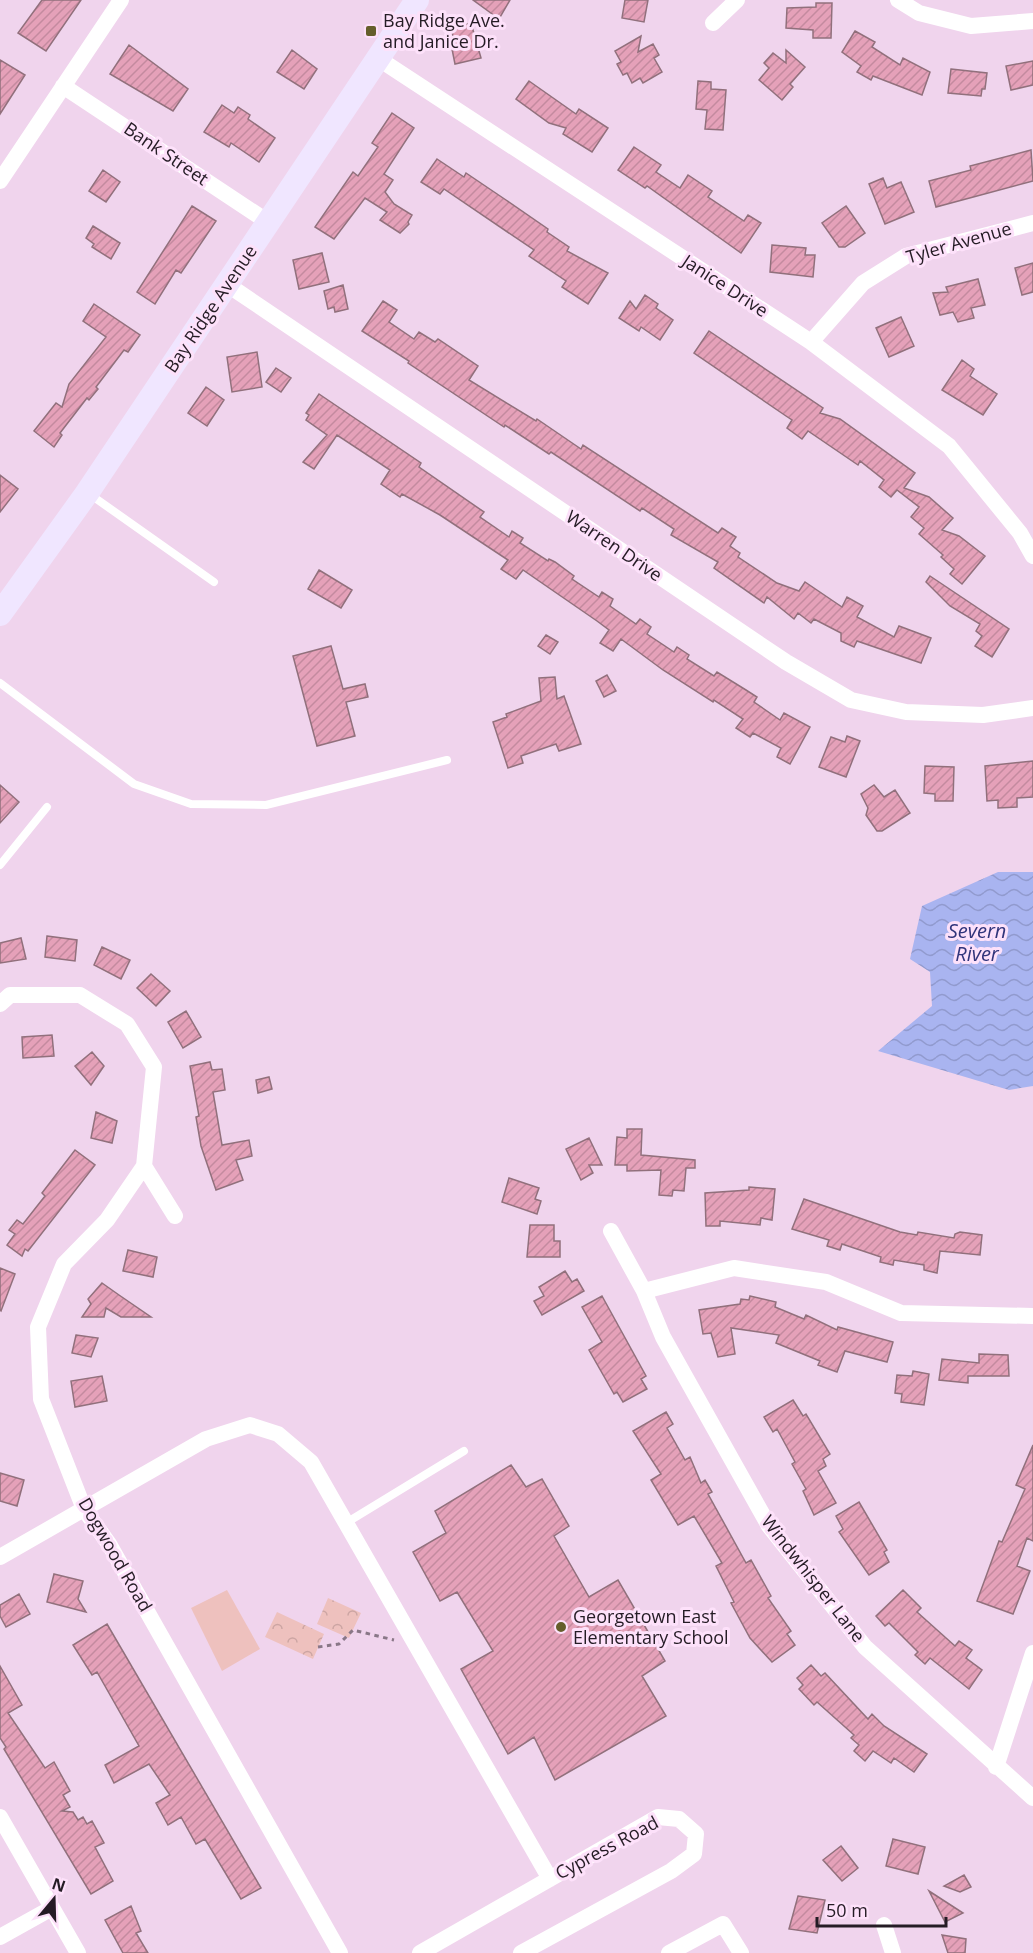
<svg xmlns="http://www.w3.org/2000/svg" width="1033" height="1953" viewBox="0 0 1033 1953" font-family="'Open Sans',sans-serif">
  <style>
    .park { fill: url(#park-crowns) }
    .pitch { fill: #eec1be }
    .water { fill: url(#water-waves) }
    .building { fill: url(#building-hatch); stroke: #91707c; stroke-width: 1.5 }
    .lines { fill: none; stroke-linecap: round; stroke-linejoin: round }
    .path { stroke: #897787; stroke-width: 3; stroke-dasharray: 4.5 4.5; stroke-linecap: butt }
    .lane { stroke: #fff; stroke-width: 8 }
    .street { stroke: #fff; stroke-width: 16 }
    .secondary { stroke: #f0e6ff; stroke-width: 24 }
    .poi-dot { fill: #655e2b; stroke: #fde1fa; stroke-width: 2 }
    .labels { text-anchor: middle; stroke-width: 6; stroke-linejoin: round; paint-order: stroke }
    .poi-label { font-size: 18px; fill: #251c25; stroke: #fde1fa; text-anchor: start }
    .street-label { font-size: 18px; fill: #251c25; stroke: #fde1fa }
    .water-label { font-size: 20px; font-style: italic; fill: #31357b; stroke: #fde1fa }
  </style>
  <defs>
    <pattern id="park-crowns" width="20" height="18" patternUnits="userSpaceOnUse" patternTransform="scale(1.5)"><rect width="20" height="18" fill="#eec1be"/><path d="M2 6a3 3 0 1 1 6 0M12 15a3 3 0 1 1 6 0" fill="none" stroke="#cca5a3"/></pattern>
    <pattern id="water-waves" width="16" height="10" patternUnits="userSpaceOnUse" patternTransform="scale(1.5)"><rect width="16" height="10" fill="#a9b4f0"/><path d="M0 5q4-4 8 0t8 0" fill="none" stroke="#919ace"/></pattern>
    <pattern id="building-hatch" width="6" height="6" patternUnits="userSpaceOnUse" patternTransform="scale(1.5)"><rect width="6" height="6" fill="#e5a1b9"/><path d="M-1 1l2-2M0 6l6-6M5 7l2-2" fill="none" stroke="#c48a9f"/></pattern>
  </defs>
  <rect width="100%" height="100%" fill="#f0d4ed"/>
  <path class="park" d="M328 1598 361 1613 349 1638 317 1624Z
    M277 1612 324 1634 313 1659 265 1637Z"/>
  <path class="pitch" d="M227 1590 260 1649 222 1671 191 1608Z"/>
  <path class="water" d="M998 872H1033V1086L1009 1090 878 1051 932 1006 930 972 910 959 922 906Z"/>
  <path class="building" d="M42 0H81L46 51 18 33Z
    M473 0H510L499 19Z
    M625 0H648L644 22 622 18Z
    M816 3H832L831 38H813V30L786 28 787 8 816 7Z
    M471 23 481 58 455 64 452 49 456 48 451 28Z
    M855 31 875 42 872 47 900 65 903 58 930 72 922 95 873 76 871 80 857 72 861 66 842 52Z
    M641 36 638 52 653 44 659 55 654 58 662 72 643 83 640 78 632 83 627 73 623 75 617 64 621 62 615 51Z
    M129 45 188 89 173 111 110 74Z
    M292 50 317 69 304 89 277 72Z
    M786 50 805 67 790 84 793 87 782 100 759 80 769 68 764 63 773 53 786 63Z
    M0 60 25 75 0 114Z
    M1033 61V85L1011 90 1006 66Z
    M951 69 987 73 985 89H982L981 96 948 93Z
    M529 81 576 114 579 109 608 128 592 152 563 134 566 128 549 123 516 99Z
    M698 81 711 82V89L726 90 723 130 705 129 707 110 696 109Z
    M222 105 234 113 238 107 250 115 248 119 275 138 259 162 231 143 229 147 204 132Z
    M392 113 414 128 384 174 393 180 385 192 394 204 412 215 408 222 409 224 400 233 380 220 387 212 365 198 334 239 315 227 353 172 358 176 378 147 372 143Z
    M634 147 661 165 656 172 680 188 688 175 712 191 708 197 744 221 748 215 761 223 741 253 647 186 645 188 618 170Z
    M1031 150 1033 181 936 207 929 181 971 170 970 166Z
    M437 159 464 177 466 173 506 200 548 229 547 232 569 247 567 251 608 273 588 304 562 287 566 281 529 256 534 250 444 189 440 194 421 182Z
    M103 170 120 182 106 202 89 191Z
    M883 178 887 188 901 182 914 212 885 224 869 184Z
    M192 206 216 221 181 273 176 270 155 304 137 292Z
    M846 206 865 233 845 247H839L822 223Z
    M93 226 120 243 111 259 92 247 94 244 86 238Z
    M772 245 806 248 805 255H815L813 277 770 272Z
    M322 253 329 282 299 289 293 260Z
    M1033 263V292L1022 295 1015 268Z
    M978 279 985 305 971 308 974 318 958 322 953 312 940 315 933 293 948 292 946 287Z
    M343 285 348 309 335 312 334 307 328 309 324 291Z
    M645 295 658 304 656 308 673 320 660 340 641 327 639 331 619 318 630 301 636 309Z
    M383 301 397 310 389 322 414 339 419 332 435 342 438 339 478 366 469 380 536 421 537 419 581 449 583 445 718 533 722 528 736 537 730 546 740 553 738 557 777 583 799 591 805 582 842 607 847 597 863 606 857 617 894 637 899 626 931 638 921 663 857 641 854 647 841 641V633L814 619 811 623 798 613 794 619 767 597 764 603 714 568 718 562 671 535 674 529 642 508 640 511 551 452 549 454 505 425 504 427 408 363 409 361 362 331Z
    M94 304 140 335 128 352 124 350 96 387 98 389 89 400 87 398 60 433 62 435 54 447 34 431 56 403 62 407 69 384 106 337 83 321Z
    M901 317 914 346 889 357 876 328Z
    M709 331 823 408 820 413 840 419 915 473 904 488 929 497 953 518 942 530 959 536 985 556 962 584 950 574 954 569 941 557 943 555 919 534 924 528 911 517 919 507 897 490 891 497 879 487 884 480 860 461 858 465 808 431 802 439 787 428 792 420 786 416 694 353Z
    M257 352 262 387 232 392 227 357Z
    M962 360 974 369 970 376 997 394 983 415 942 390Z
    M276 368 291 378 281 392 266 382Z
    M206 387 224 400 207 426 188 413Z
    M319 394 421 463 419 467 484 512 480 517 509 537 512 531 523 538 520 543 548 561 549 559 555 562 574 576 572 579 599 597 602 592 613 599 610 606 636 624 640 619 651 627 647 634 674 652 677 647 689 655 687 659 714 676 717 672 746 690 757 697 754 702 780 720 784 713 810 727 790 764 777 757 781 748 753 733 750 737 736 728 743 719 714 700 713 702 663 670 621 639 613 651 600 643 609 630 597 621 523 570 516 579 501 569 508 560 440 515 402 494 400 497 381 484 390 470 337 435 314 469 303 462 327 435 306 420 309 415 306 413Z
    M0 475 18 489 0 512Z
    M319 570 352 590 341 608 308 589Z
    M930 576 1009 629 992 657 975 646 982 636 976 631 980 624 950 606 926 582Z
    M546 635 558 642 550 654 538 646Z
    M331 646 343 689 365 684 368 697 346 702 355 736 317 746 293 656Z
    M607 675 616 691 604 697 596 681Z
    M555 677 557 699 564 696 581 744 559 751 556 744 521 756 523 763 508 768 493 722 507 717 506 714 541 701 539 678Z
    M847 736 860 741 846 777 819 767 831 737 845 742Z
    M1033 761V797L1017 798V807L998 808V800L987 801 985 766Z
    M925 766 954 767 953 801H935V794L924 793Z
    M0 785 19 802 0 823Z
    M874 785 884 797 895 790 910 813 882 831H877L866 815 868 808 861 794Z
    M47 936 77 940 75 961 45 957Z
    M21 938 26 959 0 963V943Z
    M102 947 130 960 121 979 94 965Z
    M151 974 170 991 156 1006 137 988Z
    M186 1011 201 1037 183 1048 168 1022Z
    M52 1035 54 1056 23 1058 22 1037Z
    M92 1052 104 1066 91 1085 75 1066Z
    M210 1062 212 1070 222 1069 225 1090 213 1092 222 1145 249 1140 252 1156 236 1160 243 1180 216 1190 201 1146 196 1117 199 1116 190 1066Z
    M269 1077 272 1089 258 1093 256 1080Z
    M96 1112 117 1121 112 1143 91 1138Z
    M627 1129H642L641 1155 695 1160V1168H686L684 1191 673 1190 672 1196 659 1195 661 1170 627 1171V1165H615L617 1137 627 1138Z
    M589 1138 602 1165H589L593 1173 581 1180 566 1149Z
    M75 1150 95 1165 28 1251 25 1249 22 1256 7 1245 15 1234 9 1230 17 1220 23 1224 45 1196 42 1193Z
    M509 1178 539 1188 535 1199 541 1201 537 1214 502 1202Z
    M749 1187 775 1189 772 1220 761 1218 760 1225 720 1221V1226H706L705 1193 749 1190Z
    M804 1199 900 1232 917 1235 918 1232 954 1238 955 1234 960 1232 982 1235 980 1255 940 1251 937 1273 924 1270V1265L894 1260 893 1265 880 1262 881 1257 842 1244 840 1250 827 1246 829 1240 792 1229Z
    M530 1225H554V1241H560V1257H527Z
    M128 1250 157 1257 153 1277 123 1271Z
    M0 1268 15 1274 1 1311 0 1310Z
    M565 1271 572 1282 577 1279 584 1291 542 1315 534 1301 544 1296 539 1287Z
    M102 1283 119 1295 151 1317H121L106 1308 104 1317H82L91 1304 88 1299Z
    M602 1296 646 1376 641 1379 647 1389 623 1402 617 1392 614 1394 589 1350 602 1342 582 1307Z
    M750 1296 776 1302 775 1307 804 1319 806 1315 837 1330 838 1327 893 1342 887 1362 845 1351 837 1372 818 1365 820 1361 776 1343 779 1335 731 1328 735 1354 718 1357 711 1333 703 1334 699 1310 740 1304 741 1299 749 1300Z
    M76 1335 98 1338 91 1357 72 1353Z
    M979 1354 1008 1355 1009 1376H968V1383L939 1380 942 1359 979 1363Z
    M913 1371 929 1374 924 1405 901 1402 902 1394 895 1393 897 1375 912 1376Z
    M102 1376 107 1401 75 1407 71 1381Z
    M793 1400 803 1416 806 1414 830 1454 823 1459 826 1466 818 1471 836 1503 814 1515 803 1491 806 1489 792 1464 795 1462 777 1429 773 1432 764 1417Z
    M666 1412 673 1424 667 1428 685 1460 690 1457 701 1483 705 1480 712 1492 708 1494 746 1563 751 1560 771 1596 768 1598 791 1631 787 1634 795 1645 772 1662 750 1638 731 1603 734 1602 716 1566 722 1563 694 1516 678 1525 651 1480 661 1474 633 1431Z
    M1033 1445V1541L1027 1538 1017 1566 1030 1571 1013 1614 977 1601 999 1541 1002 1542 1025 1489 1016 1485Z
    M511 1465 526 1487 542 1479 569 1526 554 1536 589 1597 618 1580 665 1661 642 1676 666 1716 555 1780 534 1737 508 1754 461 1669 493 1651 457 1592 440 1601 413 1552 446 1533 435 1511Z
    M0 1473 24 1480 17 1506 0 1501Z
    M859 1502 887 1550 884 1552 889 1562 869 1575 839 1532 843 1529 836 1516Z
    M54 1574 83 1581 78 1599 86 1612 47 1602Z
    M903 1590 921 1608 917 1612 955 1646 959 1641 972 1650 966 1658 982 1670 969 1689 930 1658 925 1664 915 1655 918 1652 889 1623 885 1626 876 1616Z
    M19 1594 30 1614 6 1627 0 1616V1605Z
    M107 1624 261 1888 241 1899 205 1839 196 1844 181 1817 168 1825 156 1803 170 1795 149 1764 114 1783 105 1765 139 1746 97 1672 92 1675 73 1645Z
    M811 1665 821 1676 825 1673 868 1719 872 1714 884 1726 927 1754 914 1772 894 1758 891 1763 873 1751 865 1761 854 1751 859 1745 851 1738 854 1735 817 1702 814 1705 799 1689 803 1685 797 1678Z
    M0 1666 22 1705 8 1713 45 1768 54 1762 70 1791 63 1795 70 1807 62 1811 73 1812 78 1820 83 1817 87 1824 92 1821 104 1843 95 1847 113 1881 91 1894 4 1749 6 1747 0 1738Z
    M893 1839 925 1847 918 1874 886 1866Z
    M841 1846 858 1868 842 1881 823 1860Z
    M964 1875 971 1887 960 1892 944 1886Z
    M929 1891 963 1913 945 1922Z
    M798 1896 825 1900 817 1933 789 1929Z
    M131 1906 141 1931 136 1933 148 1953H123L105 1920Z
    M942 1935 966 1939 965 1953H948Z"/>
  <g class="lines">
    <path class="path" d="M318 1647 339 1644 353 1630 394 1640"/>
    <path class="lane" d="M88 493 214 582
      M0 683 134 784 191 804 266 805 447 760
      M0 865 47 807
      M346 1523 464 1451"/>
    <path class="street" d="M898 0 919 13 971 26 1033 21
      M713 23 737 0
      M379 59 811 342 949 446 1020 533 1033 556
      M63 86 268 222
      M0 181 121 0
      M228 285 786 662 851 700 906 712 983 715 1033 708
      M811 342 863 283 906 256 1033 223
      M0 1004 10 995H80L127 1024 154 1067 144 1166 107 1220 64 1264 38 1327 41 1399 84 1509 109 1544 340 1953
      M144 1166 175 1216
      M611 1231 644 1291 663 1337 769 1526 865 1647 1033 1798
      M644 1291 734 1268 826 1282 901 1313 1033 1316
      M0 1557 206 1439 250 1425 278 1434 311 1462 550 1879
      M996 1767 1033 1653
      M0 1817 78 1953
      M884 1925 893 1953
      M0 1937 52 1908
      M420 1953 658 1817 679 1819 696 1834 694 1854 671 1871 521 1953
      M669 1953 723 1924 741 1953"/>
    <path class="secondary" d="M0 614 87 493 417 0"/>
  </g>
  <g class="poi-dot">
    <rect x="365" y="25" width="12" height="12" rx="3"/>
    <circle cx="561" cy="1627" r="6"/>
  </g>
  <g class="labels">
    <g class="poi-label">
      <text x="383" y="27">Bay Ridge Ave.<tspan x="383" dy="21">and Janice Dr.</tspan></text>
      <text x="573" y="1623">Georgetown East<tspan x="573" dy="21">Elementary School</tspan></text>
    </g>
    <g class="street-label">
      <text transform="translate(166 154) rotate(34)" y="6">Bank Street</text>
      <text transform="translate(959 243) rotate(-16)" y="6">Tyler Avenue</text>
      <text transform="translate(725 286) rotate(33)" y="6">Janice Drive</text>
      <text transform="translate(211 309) rotate(-56)" y="6">Bay Ridge Avenue</text>
      <text transform="translate(614 546) rotate(34)" y="6">Warren Drive</text>
      <text transform="translate(115 1555) rotate(60)" y="6">Dogwood Road</text>
      <text transform="translate(813 1579) rotate(52)" y="6">Windwhisper Lane</text>
      <text transform="translate(607 1848) rotate(-28)" y="6">Cypress Road</text>
    </g>
    <g class="water-label">
      <text x="977" y="938">Severn<tspan x="977" dy="23">River</tspan></text>
    </g>
  </g>
  <g transform="translate(54 1899) rotate(19)" stroke="#fde1fa" stroke-width="4.5" paint-order="stroke">
  <path d="M0-4.5L10 22L0 15L-10 22Z" fill="#251c25"/>
  <text y="-9" font-size="16" font-weight="bold" text-anchor="middle" fill="#251c25">N</text>
  </g>
  <path d="M817 1917v9h129v-9" fill="none" stroke="#251c25" stroke-width="3"/>
  <text x="826" y="1917" font-size="18" fill="#251c25" stroke="#fde1fa" stroke-width="4.5" paint-order="stroke">50 m</text>
</svg>
